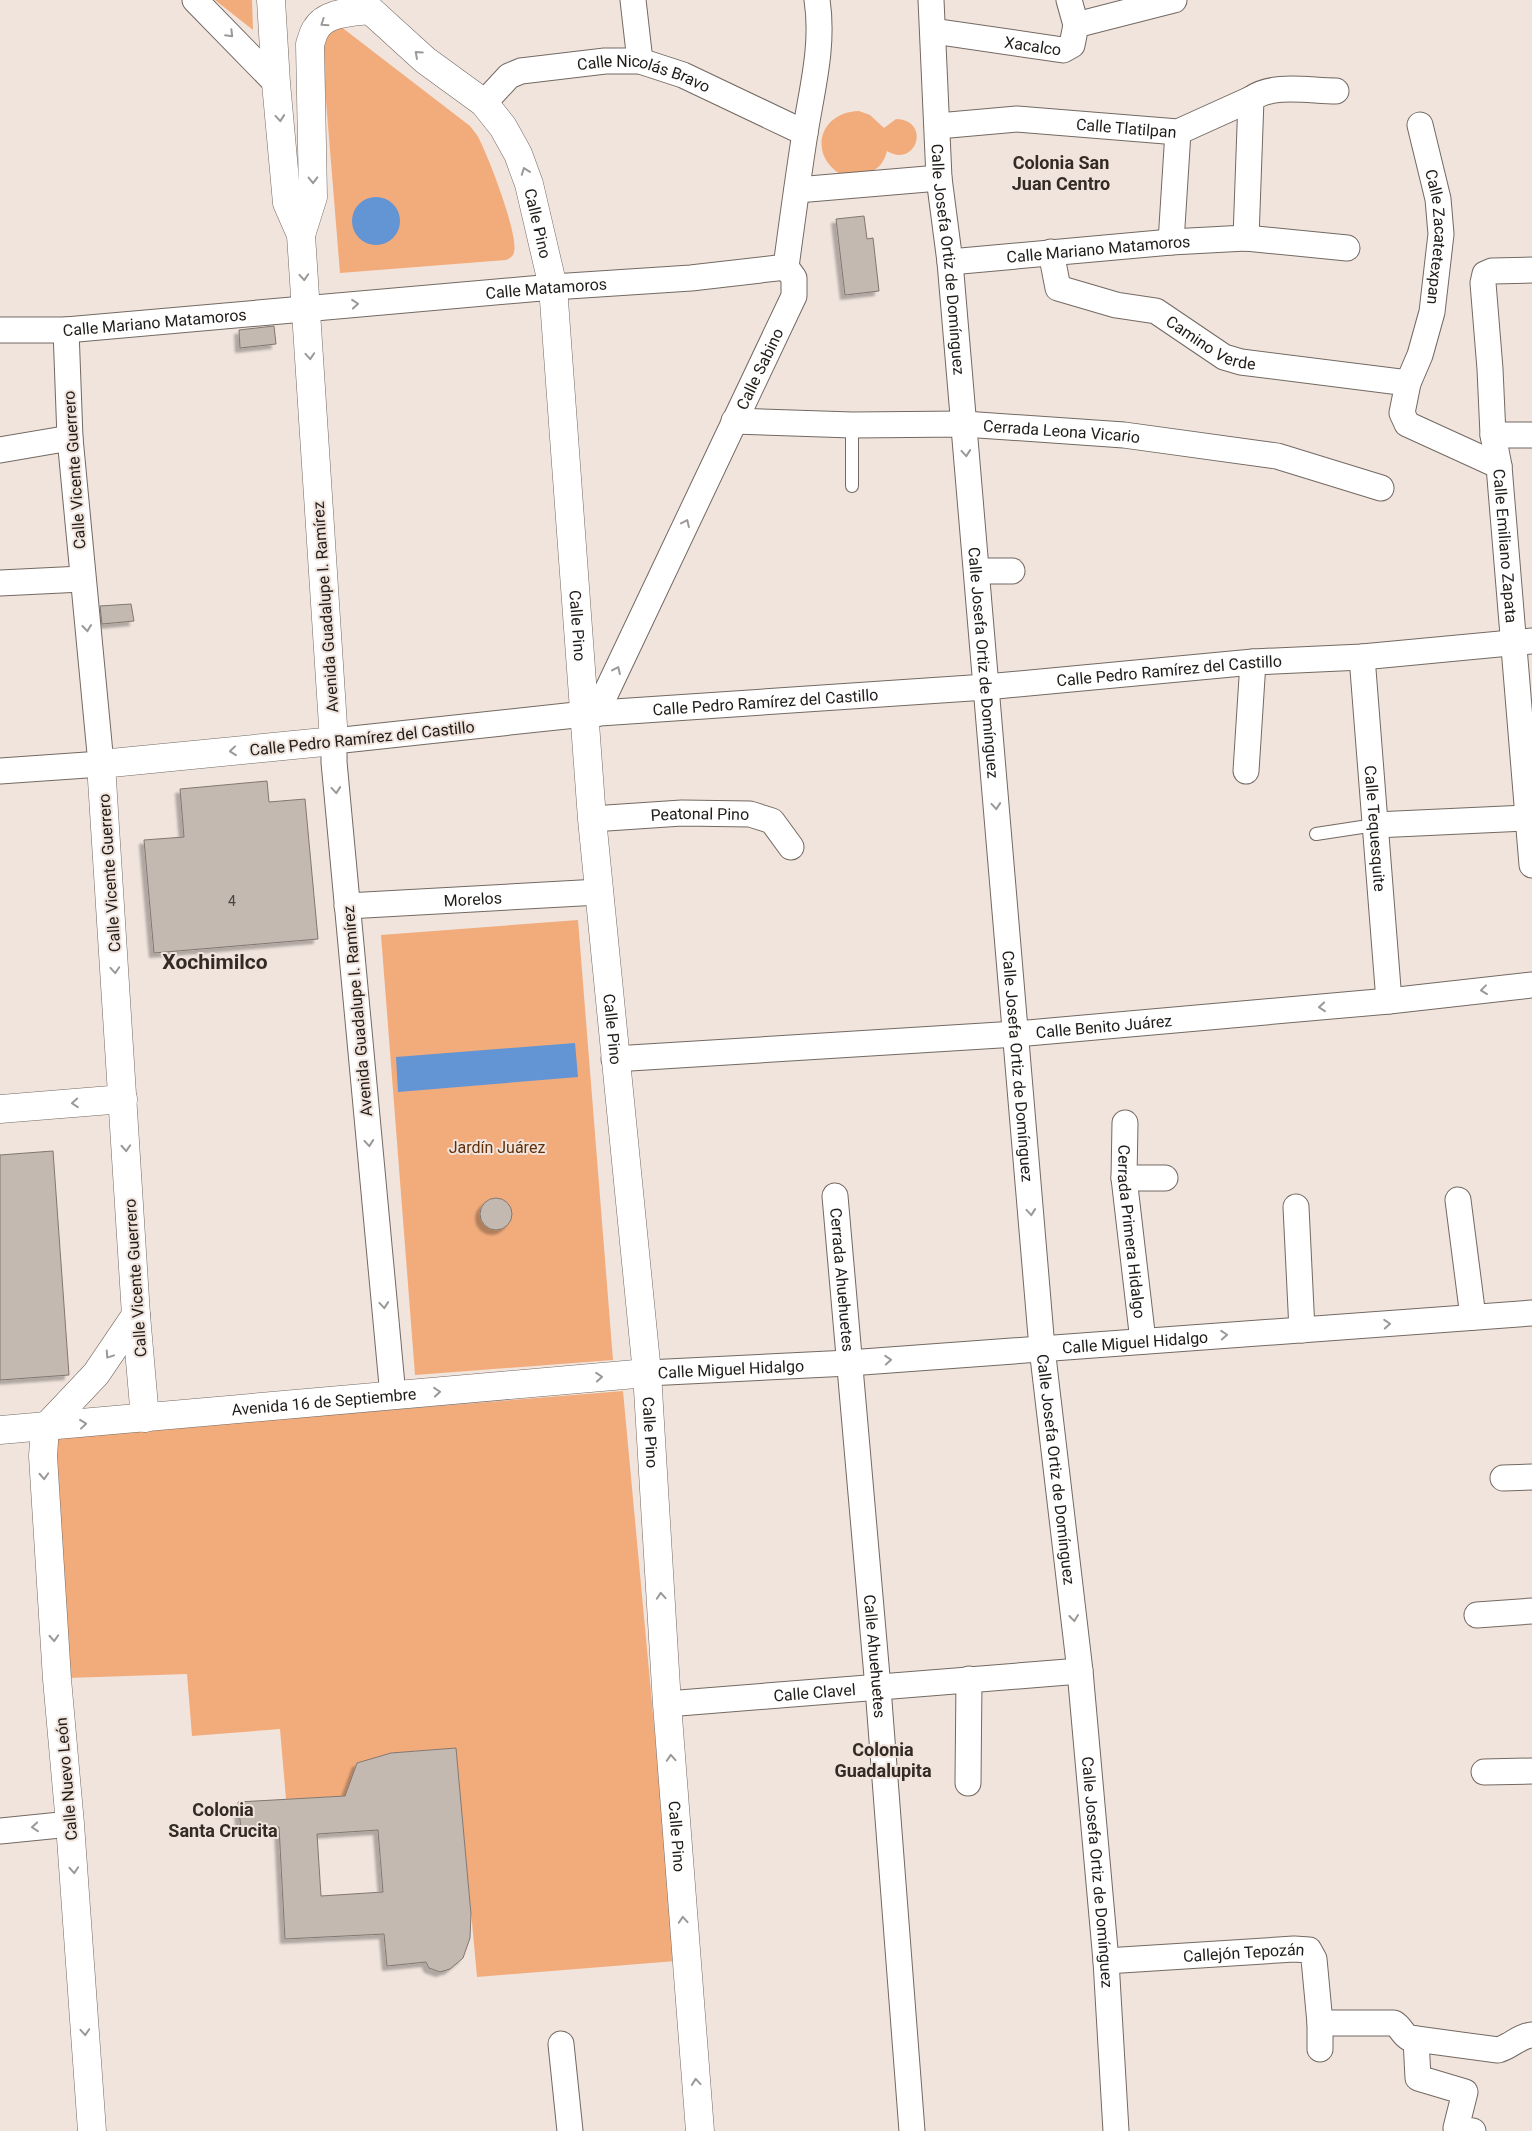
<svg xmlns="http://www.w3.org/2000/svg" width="1532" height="2131" viewBox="0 0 1532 2131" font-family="Roboto,sans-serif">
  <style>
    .green { fill: #f2ac7c }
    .water { fill: #6394d3 }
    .building { fill: #c4b9b1; stroke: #827770; fill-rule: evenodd; filter: url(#shadow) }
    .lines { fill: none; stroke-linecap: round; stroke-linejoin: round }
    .lane-casing { stroke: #736962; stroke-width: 14 }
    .street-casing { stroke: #736962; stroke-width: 27 }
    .secondary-casing { stroke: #736962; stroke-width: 29 }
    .lane { stroke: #fff; stroke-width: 12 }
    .street { stroke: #fff; stroke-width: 25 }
    .secondary { stroke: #fff; stroke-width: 28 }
    .oneway { stroke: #9b9998 }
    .labels { text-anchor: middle; stroke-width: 4; stroke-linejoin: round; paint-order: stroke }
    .number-label { font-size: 14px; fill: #49433f }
    .street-label { font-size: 16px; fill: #201c19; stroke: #f0e4dd }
    .park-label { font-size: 16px; fill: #5f300a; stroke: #f0e4dd }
    .neighbourhood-label { font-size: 18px; font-weight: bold; fill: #342b25; stroke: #f0e4dd }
    .district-label { font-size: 21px; font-weight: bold; fill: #342b25; stroke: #f0e4dd }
  </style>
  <defs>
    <filter id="shadow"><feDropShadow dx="-4.5" dy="4.5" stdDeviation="1" flood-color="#0004"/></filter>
  </defs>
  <rect width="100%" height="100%" fill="#f0e4dd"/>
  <path class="green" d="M215 0H252L253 30Z
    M340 26 470 126 477 135C487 152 519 235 514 252 513 257 510 258 506 260L340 273 321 39Z
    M859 111 870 115 884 128 896 119C932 120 916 169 887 151 881 174 866 173 846 177 807 159 817 112 859 111Z
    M578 920 613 1360 415 1375 381 935Z
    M623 1391 676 1961 477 1977 456 1748 391 1753 358 1763 345 1796 286 1799 280 1729 192 1736 187 1674 67 1678 53 1435 144 1430Z"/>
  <path class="water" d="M352 221a24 24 0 1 1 48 0a24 24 0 1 1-48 0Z
    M575 1043 578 1077 398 1092 396 1057Z"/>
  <path class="building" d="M864 216 867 239 873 238 879 291 845 295 836 219Z
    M274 326 276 344 240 348 239 330Z
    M131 604 134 621 102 624 100 606Z
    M267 781 269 802 305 799 318 939 154 953 144 840 184 837 180 789Z
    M53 1151 69 1375 0 1380V1155Z
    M480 1214a16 16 0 1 1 32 0a16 16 0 1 1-32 0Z
    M456 1748 471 1914 470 1938 463 1958 450 1969 440 1972 429 1968 426 1962 387 1966 384 1934 285 1939 279 1827 241 1829 238 1802 345 1796 357 1763 391 1753ZM378 1830 383 1892 321 1896 317 1834Z"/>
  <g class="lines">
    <g class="lane-casing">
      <path id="lane" d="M852 486V425
        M1316 834 1375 825"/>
    </g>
    <g class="street-casing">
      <g id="street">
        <path d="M195 0 276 83"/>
        <path d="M633 0 640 61"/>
        <path id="s1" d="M931 0 939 178 950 262 1042 1348 1080 1671 1106 1961 1116 2131"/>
        <path d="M1069 0 1076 25"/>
        <path id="s2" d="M933 31 1063 50 1072 45 1076 25 1174 0"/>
        <path id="s3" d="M484 103 509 76 521 71 605 61H640L683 75 805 133"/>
        <path id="s4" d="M1420 125 1438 199 1441 234 1432 312 1420 355 1408 383 1402 413 1407 424 1499 466"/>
        <path id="s5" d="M938 126 1017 119 1178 132 1251 99C1273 83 1309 91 1336 91"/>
        <path d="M797 190 939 178"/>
        <path d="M1246 238 1251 99"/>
        <path d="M1171 242 1178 132"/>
        <path id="s6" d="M1051 252 1058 288 1116 305 1156 311 1224 357 1241 362 1408 383"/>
        <path id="s7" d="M950 262 1171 242 1246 238 1347 248"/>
        <path id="s8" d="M1532 270 1492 271 1485 274 1483 283 1490 369 1493 435 1499 466 1532 865"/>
        <path id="s9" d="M0 330H66L553 287 691 278 786 267"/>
        <path id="s10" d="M734 421 852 425 964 424 1124 435 1277 456 1381 488"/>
        <path d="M1493 435H1532"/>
        <path d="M0 450 70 438"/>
        <path d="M977 571H1012"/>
        <path d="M0 583 82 579"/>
        <path id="s11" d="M1362 657 1389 1001"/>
        <path id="s12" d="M596 714 794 296V278L786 267C792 222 798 178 805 133 812 89 824 45 817 0"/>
        <path d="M0 771 101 764 70 438 66 330"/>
        <path d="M1246 771 1253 662"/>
        <path id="s13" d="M592 819 682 813 750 814 772 821 791 847"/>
        <path d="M1375 825 1528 818"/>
        <path id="s14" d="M347 906 599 892"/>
        <path id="s15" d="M614 1059 1016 1034 1389 1001 1532 985"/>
        <path id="s16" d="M1125 1123 1124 1178 1143 1341"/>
        <path d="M1124 1178H1165"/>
        <path id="s17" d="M835 1196 878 1688 912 2131"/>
        <path d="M1458 1200 1473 1317"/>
        <path d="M1296 1207 1302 1330"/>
        <path id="s18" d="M647 1373 849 1363 1532 1313"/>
        <path id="s19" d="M393 1396 334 762V741L585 714 986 687 1253 662 1362 657 1532 641"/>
        <path d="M1503 1478 1532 1477"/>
        <path d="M1477 1615 1532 1611"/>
        <path id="s20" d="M667 1704 1080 1671"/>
        <path d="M1484 1772 1532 1771"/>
        <path d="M968 1783 969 1679"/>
        <path d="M0 1831 70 1824"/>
        <path id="s21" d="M1106 1961 1294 1949 1309 1950 1314 1959 1320 2023V2049"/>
        <path d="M1320 2023H1394C1401 2027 1402 2034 1409 2038L1498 2050C1510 2047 1519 2036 1532 2035"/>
        <path d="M1416 2039 1418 2078 1465 2092 1456 2128 1473 2131"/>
        <path d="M561 2044 570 2131"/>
      </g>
    </g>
    <g class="secondary-casing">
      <g id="secondary">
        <path id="s22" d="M359 0 425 60 484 103 503 127 518 154 529 184 553 287 592 819 647 1373 667 1704 700 2131"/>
        <path d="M301 235 313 197 310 44C312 39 313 33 316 29 326 12 353 12 370 10"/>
        <path d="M0 1109 123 1099"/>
        <path d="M145 1418 136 1315 101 764 334 741 301 235 287 203 276 83 271 0"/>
        <path id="s23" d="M0 1430 647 1373"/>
        <path d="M92 2131 70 1824 57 1679 43 1456 45 1428 96 1374 136 1315"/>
      </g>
    </g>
    <use href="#lane" class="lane"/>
    <use href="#street" class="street"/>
    <use href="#secondary" class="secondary"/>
  </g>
  <defs><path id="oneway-chevron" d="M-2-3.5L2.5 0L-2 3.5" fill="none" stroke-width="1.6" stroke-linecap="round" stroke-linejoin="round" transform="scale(1.25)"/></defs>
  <g class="oneway">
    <use href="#oneway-chevron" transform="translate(324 23) rotate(146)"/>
    <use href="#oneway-chevron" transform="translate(230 34) rotate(45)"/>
    <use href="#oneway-chevron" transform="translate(418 54) rotate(-138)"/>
    <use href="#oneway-chevron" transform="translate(280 118) rotate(85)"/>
    <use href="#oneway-chevron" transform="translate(525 171) rotate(-110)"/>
    <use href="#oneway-chevron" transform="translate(313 180) rotate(89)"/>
    <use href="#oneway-chevron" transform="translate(304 277) rotate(86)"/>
    <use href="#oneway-chevron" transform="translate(355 304) rotate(-5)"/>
    <use href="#oneway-chevron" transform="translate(310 356) rotate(86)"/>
    <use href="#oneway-chevron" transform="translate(966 453) rotate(85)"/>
    <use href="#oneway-chevron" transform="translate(686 523) rotate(-65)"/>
    <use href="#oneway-chevron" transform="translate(87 628) rotate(84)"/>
    <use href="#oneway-chevron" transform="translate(617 670) rotate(-65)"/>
    <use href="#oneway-chevron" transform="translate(233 751) rotate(174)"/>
    <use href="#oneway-chevron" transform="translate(336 790) rotate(85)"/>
    <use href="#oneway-chevron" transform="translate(996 806) rotate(85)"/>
    <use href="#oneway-chevron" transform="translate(115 970) rotate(86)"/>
    <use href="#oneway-chevron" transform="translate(1484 990) rotate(173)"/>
    <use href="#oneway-chevron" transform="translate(1322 1007) rotate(175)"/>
    <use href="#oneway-chevron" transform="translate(75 1103) rotate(176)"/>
    <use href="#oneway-chevron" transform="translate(369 1143) rotate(85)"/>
    <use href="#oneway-chevron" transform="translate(126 1148) rotate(87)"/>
    <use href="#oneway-chevron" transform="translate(1031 1212) rotate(85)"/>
    <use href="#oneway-chevron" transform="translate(384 1305) rotate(85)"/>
    <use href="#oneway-chevron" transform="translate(1387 1324) rotate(-4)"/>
    <use href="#oneway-chevron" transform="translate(1224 1335) rotate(-4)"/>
    <use href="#oneway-chevron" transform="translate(109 1355) rotate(124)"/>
    <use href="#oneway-chevron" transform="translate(888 1360) rotate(-4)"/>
    <use href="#oneway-chevron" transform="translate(599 1377) rotate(-5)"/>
    <use href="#oneway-chevron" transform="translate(437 1392) rotate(-5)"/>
    <use href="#oneway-chevron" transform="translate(83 1424) rotate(-6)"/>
    <use href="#oneway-chevron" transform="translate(44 1476) rotate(87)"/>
    <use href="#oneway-chevron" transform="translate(661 1596) rotate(-94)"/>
    <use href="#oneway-chevron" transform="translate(1074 1618) rotate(83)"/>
    <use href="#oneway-chevron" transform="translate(54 1638) rotate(87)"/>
    <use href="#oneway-chevron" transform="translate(671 1758) rotate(-94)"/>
    <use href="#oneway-chevron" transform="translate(35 1827) rotate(175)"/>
    <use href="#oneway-chevron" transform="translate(74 1870) rotate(86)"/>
    <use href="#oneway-chevron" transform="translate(683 1920) rotate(-94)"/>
    <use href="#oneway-chevron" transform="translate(85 2032) rotate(86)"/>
    <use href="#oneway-chevron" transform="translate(696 2082) rotate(-95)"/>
  </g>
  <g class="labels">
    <g class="number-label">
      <text x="232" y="906">4</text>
    </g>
    <g class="street-label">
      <text dy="6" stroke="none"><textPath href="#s2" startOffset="101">Xacalco</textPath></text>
      <text dy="6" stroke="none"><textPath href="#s3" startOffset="175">Calle Nicolás Bravo</textPath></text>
      <text dy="6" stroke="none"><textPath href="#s5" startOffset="189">Calle Tlatilpan</textPath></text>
      <text dy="6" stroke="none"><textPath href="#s22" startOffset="296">Calle Pino</textPath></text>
      <text dy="6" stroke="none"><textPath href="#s4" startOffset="114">Calle Zacatetexpan</textPath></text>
      <text dy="6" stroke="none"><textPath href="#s7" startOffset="149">Calle Mariano Matamoros</textPath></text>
      <text dy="6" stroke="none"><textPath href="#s1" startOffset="260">Calle Josefa Ortiz de Domínguez</textPath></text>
      <text dy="6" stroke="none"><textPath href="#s9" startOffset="548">Calle Matamoros</textPath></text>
      <text dy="6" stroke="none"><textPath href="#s9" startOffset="155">Calle Mariano Matamoros</textPath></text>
      <text dy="6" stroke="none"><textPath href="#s6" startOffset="202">Camino Verde</textPath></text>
      <text dy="6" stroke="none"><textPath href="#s12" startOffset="382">Calle Sabino</textPath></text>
      <text dy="6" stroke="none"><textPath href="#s10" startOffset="328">Cerrada Leona Vicario</textPath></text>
      <text transform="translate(74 470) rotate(-94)" y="6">Calle Vicente Guerrero</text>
      <text dy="6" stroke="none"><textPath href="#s8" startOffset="321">Calle Emiliano Zapata</textPath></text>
      <text transform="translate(325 607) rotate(-94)" y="6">Avenida Guadalupe I. Ramírez</text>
      <text dy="6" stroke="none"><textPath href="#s22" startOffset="701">Calle Pino</textPath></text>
      <text dy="6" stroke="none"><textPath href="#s1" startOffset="665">Calle Josefa Ortiz de Domínguez</textPath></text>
      <text dy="6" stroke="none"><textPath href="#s19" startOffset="1496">Calle Pedro Ramírez del Castillo</textPath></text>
      <text dy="6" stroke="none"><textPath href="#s19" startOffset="1091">Calle Pedro Ramírez del Castillo</textPath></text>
      <text transform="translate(362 738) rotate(-6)" y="6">Calle Pedro Ramírez del Castillo</text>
      <text dy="6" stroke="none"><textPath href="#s13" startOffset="108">Peatonal Pino</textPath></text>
      <text dy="6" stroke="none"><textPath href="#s11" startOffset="172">Calle Tequesquite</textPath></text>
      <text transform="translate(109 873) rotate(-94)" y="6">Calle Vicente Guerrero</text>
      <text dy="6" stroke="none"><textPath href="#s14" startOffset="126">Morelos</textPath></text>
      <text transform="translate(357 1011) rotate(-95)" y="6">Avenida Guadalupe I. Ramírez</text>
      <text dy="6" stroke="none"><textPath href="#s15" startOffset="491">Calle Benito Juárez</textPath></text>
      <text dy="6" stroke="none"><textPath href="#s22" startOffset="1106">Calle Pino</textPath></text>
      <text dy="6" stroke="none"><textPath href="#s1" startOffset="1070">Calle Josefa Ortiz de Domínguez</textPath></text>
      <text dy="6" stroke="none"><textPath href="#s16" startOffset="109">Cerrada Primera Hidalgo</textPath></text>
      <text transform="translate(135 1278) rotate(-94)" y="6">Calle Vicente Guerrero</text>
      <text dy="6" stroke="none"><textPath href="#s17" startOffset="84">Cerrada Ahuehuetes</textPath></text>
      <text dy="6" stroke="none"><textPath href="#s18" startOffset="489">Calle Miguel Hidalgo</textPath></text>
      <text dy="6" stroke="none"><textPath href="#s18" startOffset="84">Calle Miguel Hidalgo</textPath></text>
      <text dy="6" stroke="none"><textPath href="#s23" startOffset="325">Avenida 16 de Septiembre</textPath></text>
      <text dy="6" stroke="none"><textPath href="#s22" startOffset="1511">Calle Pino</textPath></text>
      <text dy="6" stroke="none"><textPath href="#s1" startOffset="1475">Calle Josefa Ortiz de Domínguez</textPath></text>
      <text dy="6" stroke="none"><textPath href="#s17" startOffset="462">Calle Ahuehuetes</textPath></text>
      <text dy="6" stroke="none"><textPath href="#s20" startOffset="148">Calle Clavel</textPath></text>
      <text transform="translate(66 1779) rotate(-95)" y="6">Calle Nuevo León</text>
      <text dy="6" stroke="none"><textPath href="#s22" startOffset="1916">Calle Pino</textPath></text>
      <text dy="6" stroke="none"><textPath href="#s1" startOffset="1880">Calle Josefa Ortiz de Domínguez</textPath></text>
      <text dy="6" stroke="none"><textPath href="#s21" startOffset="138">Callejón Tepozán</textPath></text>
    </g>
    <g class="park-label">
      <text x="497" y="1153">Jardín Juárez</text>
    </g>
    <g class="neighbourhood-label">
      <text x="1061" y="169">Colonia San<tspan x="1061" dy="21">Juan Centro</tspan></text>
      <text x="883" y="1756">Colonia<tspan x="883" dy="21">Guadalupita</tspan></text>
      <text x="223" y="1816">Colonia<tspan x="223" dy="21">Santa Crucita</tspan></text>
    </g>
    <g class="district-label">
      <text x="215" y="969">Xochimilco</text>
    </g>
  </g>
</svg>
